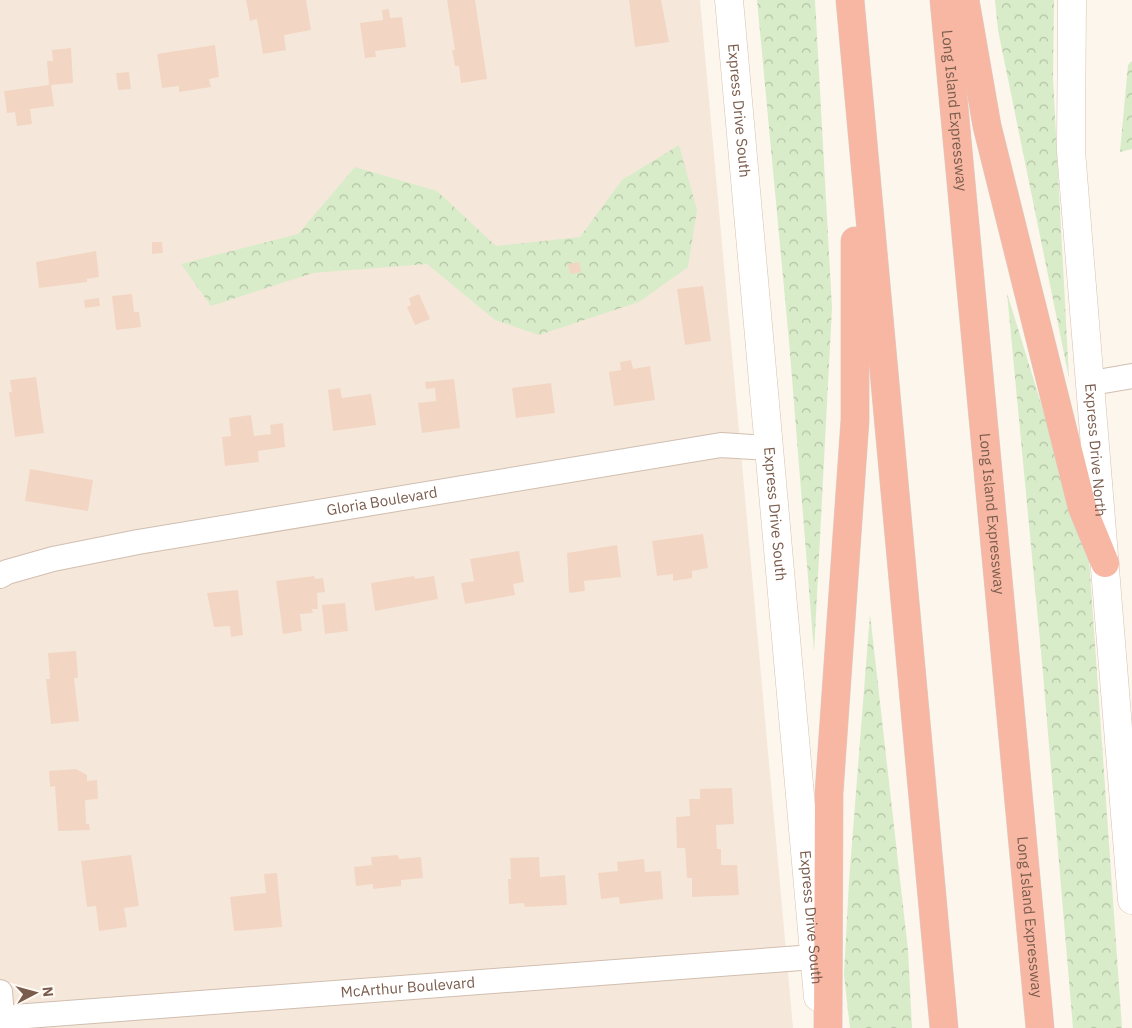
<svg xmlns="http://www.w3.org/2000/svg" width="1132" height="1028" viewBox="0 0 1132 1028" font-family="'IBM Plex Sans',sans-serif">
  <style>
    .residential { fill: #f5e8da }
    .forest { fill: url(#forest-crowns) }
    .building { fill: #f3d5c3 }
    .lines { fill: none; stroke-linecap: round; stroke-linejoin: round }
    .minor-casing { stroke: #d1beb0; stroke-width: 26 }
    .secondary-casing { stroke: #d6c0b0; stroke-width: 29 }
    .motorway-casing { stroke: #dad1cd; stroke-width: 29 }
    .minor { stroke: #fff; stroke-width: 24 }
    .secondary { stroke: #fff; stroke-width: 28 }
    .motorway { stroke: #f7b7a3; stroke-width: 28 }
    .labels { text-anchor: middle; stroke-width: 5; stroke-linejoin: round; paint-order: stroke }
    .street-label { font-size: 15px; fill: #7a5c4d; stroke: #fffaf3 }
  </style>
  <defs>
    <pattern id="forest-crowns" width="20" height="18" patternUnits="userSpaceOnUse" patternTransform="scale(1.25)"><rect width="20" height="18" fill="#d8ecc9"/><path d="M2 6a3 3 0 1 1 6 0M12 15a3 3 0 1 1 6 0" fill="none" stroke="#b4c2a5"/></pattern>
  </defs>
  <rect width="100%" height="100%" fill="#fdf6ec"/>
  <path class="residential" d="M0 0H700L793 1028H0Z"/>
  <path class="forest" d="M757 0H815L832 308 814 652 789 341Z
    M995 0H1054L1053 78 1069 378 998 30Z
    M1132 61V149L1120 152 1128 65Z
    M679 145 697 210 688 267 639 302 539 335 495 320 427 264 313 273 211 306 181 264 298 234 355 167 437 191 496 246 580 237 622 180Z
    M1007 293 1089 559 1122 1028H1073L1042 662Z
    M870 614 908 950 912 1028H850L844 975 849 881Z"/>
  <path class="building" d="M246 0H306L311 30 284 35 286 50 263 54 257 19 250 21Z
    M447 0H475L487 79 461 83 459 66H455L452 50H455Z
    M629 0H661L669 42 635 47Z
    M389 9 390 18 402 17 406 47 375 51 376 57 365 58 360 23 383 20 382 10Z
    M215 45 219 77 209 79 211 87 179 92V86L162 88 157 54Z
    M71 48 73 83 51 85 54 106 30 109 32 124 17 126 15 112 7 113 4 91 49 85 47 61H53L52 50Z
    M129 72 131 89 118 90 116 73Z
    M152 242H162L163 253 152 254Z
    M96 251 99 277 87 279V282L39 288 36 262Z
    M579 262 581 272 570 274 568 264Z
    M703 286 711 341 685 345 677 289Z
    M132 294 134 312H139L141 327 116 330 112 296Z
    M419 294 430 319 415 325 407 307 411 305 409 298Z
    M99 298 100 306 85 308 84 300Z
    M631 360 633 369 650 366 655 400 614 406 609 372 621 370 620 362Z
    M36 377 44 433 15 437 9 392H12L10 380Z
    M454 379 460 428 422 433 418 403 436 401 435 388 426 389 425 382Z
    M551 383 555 413 516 418 512 388Z
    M340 388 342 398 371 394 376 425 333 431 328 390Z
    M251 415 254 436 271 434 270 425 283 423 285 447 258 451 259 462 225 466 222 437 231 436 229 418Z
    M30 469 93 480 88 511 25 501Z
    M703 534 708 568 692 571V578L673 581V574L657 576 652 541Z
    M617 545 621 577 584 581 585 591 569 593 567 553Z
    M519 551 524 582 513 584 515 595 465 604 461 583 474 581 470 559Z
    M314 576 315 579 323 578 325 592 317 593 318 609H312L313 613 300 614 302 631 283 634 276 581Z
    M414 576 415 579 434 576 438 599 375 611 371 583Z
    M238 590 243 635 231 637 230 626 214 627 207 593Z
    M345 603 348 631 325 634 322 605Z
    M76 651 78 678H74L79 721 51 724 46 679H50L48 653Z
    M76 769 87 775V781L97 780 98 799 85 800 86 824H89L90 830 58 831 55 786 50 787 49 771Z
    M732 788 734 824 716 825 717 849H721V865H737L739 895 692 897V878H687L685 848H677L676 817 690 816 689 799H700V789Z
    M131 855 139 906 124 908 127 927 99 931 96 906 87 907 81 861Z
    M398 855 399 859 421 857 423 878 401 880V886L373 889V884L356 886 354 867 372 865 371 857Z
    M539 857 540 877 565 875 567 905 525 907 524 903 509 904 508 879H511L510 858Z
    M644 859 645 872 661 871 663 899 620 904 619 897 601 899 598 873 618 871 617 862Z
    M277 873 282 927 234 931 230 897 266 893 264 874Z"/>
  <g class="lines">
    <g class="minor-casing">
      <g id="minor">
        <path d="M1092 383 1132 376"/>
        <path id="s1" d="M0 576 7 572 53 559 138 542 721 445 768 448"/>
        <path d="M0 992 3 1028"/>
        <path id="s2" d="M0 1018 814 957"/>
      </g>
    </g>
    <g class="secondary-casing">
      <g id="secondary">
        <path id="s3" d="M729 0 818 997"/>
        <path id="s4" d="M1072 0 1071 151 1132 900"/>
      </g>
    </g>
    <g class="motorway-casing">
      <g id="motorway">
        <path d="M850 0 944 1028"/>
        <path id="s5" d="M944 0 1040 1028"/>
        <path d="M965 0 987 126 1082 507 1105 563"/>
        <path d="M828 1028 829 793 855 420V241"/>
      </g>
    </g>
    <use href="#minor" class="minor"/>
    <use href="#secondary" class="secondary"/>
    <use href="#motorway" class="motorway"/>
  </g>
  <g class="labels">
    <g class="street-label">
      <text dy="5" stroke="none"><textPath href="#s3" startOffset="111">Express Drive South</textPath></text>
      <text dy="5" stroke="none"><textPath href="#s5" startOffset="111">Long Island Expressway</textPath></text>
      <text dy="5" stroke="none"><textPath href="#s4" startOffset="451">Express Drive North</textPath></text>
      <text dy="5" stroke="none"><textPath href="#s1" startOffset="390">Gloria Boulevard</textPath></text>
      <text dy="5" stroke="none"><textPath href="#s3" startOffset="516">Express Drive South</textPath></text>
      <text dy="5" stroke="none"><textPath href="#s5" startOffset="516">Long Island Expressway</textPath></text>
      <text dy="5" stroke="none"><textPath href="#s3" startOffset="921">Express Drive South</textPath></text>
      <text dy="5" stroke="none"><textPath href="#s5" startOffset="921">Long Island Expressway</textPath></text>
      <text dy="5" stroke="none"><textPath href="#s2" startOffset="409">McArthur Boulevard</textPath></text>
    </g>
  </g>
  <g transform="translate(35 993) rotate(84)" stroke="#fffaf3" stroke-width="4" paint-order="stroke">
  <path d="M0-4L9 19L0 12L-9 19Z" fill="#7a5c4d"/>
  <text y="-8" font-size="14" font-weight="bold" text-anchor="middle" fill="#7a5c4d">N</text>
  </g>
</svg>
